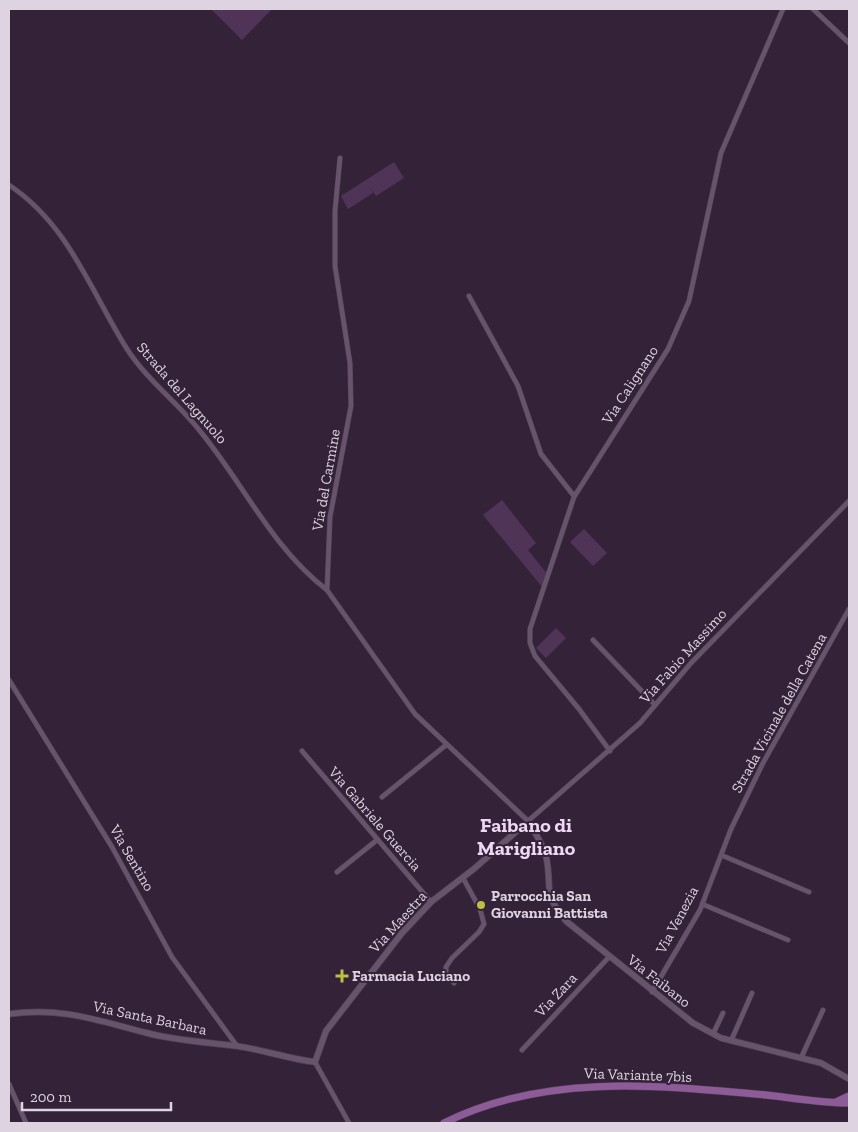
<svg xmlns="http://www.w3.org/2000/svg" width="858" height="1132" viewBox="0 0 858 1132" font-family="'Zilla Slab',serif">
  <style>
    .green { fill: #503457 }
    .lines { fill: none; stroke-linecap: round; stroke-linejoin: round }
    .minor-casing { stroke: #4e4051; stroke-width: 5.5 }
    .tertiary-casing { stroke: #4e4051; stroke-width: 7 }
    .primary-casing { stroke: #4e4051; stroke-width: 8 }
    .minor { stroke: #67546c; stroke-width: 4.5 }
    .tertiary { stroke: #67546c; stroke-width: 5.5 }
    .primary { stroke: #8d5b98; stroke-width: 7 }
    .poi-dot { fill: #bebf42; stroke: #342338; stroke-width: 2 }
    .labels { text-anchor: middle; stroke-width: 4; stroke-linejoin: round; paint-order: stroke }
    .street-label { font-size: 15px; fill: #ded3e1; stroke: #342338 }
    .poi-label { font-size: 15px; font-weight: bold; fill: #ded3e1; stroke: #342338; text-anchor: start }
    .district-label { font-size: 20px; font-weight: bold; fill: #edd7f2; stroke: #342338 }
  </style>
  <rect width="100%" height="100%" fill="#342338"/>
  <path class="green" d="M211 9H272L242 40Z
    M394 162 404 178 376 196 369 186 373 193 348 209 341 196Z
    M502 500 536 543 528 550 548 575 543 588 483 515Z
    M584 529 607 553 593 566 570 542Z
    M556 628 566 638 546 658 536 648Z"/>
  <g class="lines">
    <g class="minor-casing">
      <path id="minor" d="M813 9 849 43
        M340 158 335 211V266L350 363 351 406 330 517 327 590 415 714 528 821 640 723 691 663 849 501
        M9 185C69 225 90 290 127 349 147 380 177 402 200 431 243 483 272 548 327 590
        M469 296 518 386 541 454 574 496
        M593 640 655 705
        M9 680 112 847 172 957 237 1046
        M302 751 431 902
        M610 751 579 709 535 656 530 643V629L574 497 668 349 689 301 721 153 783 9
        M382 797 446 745
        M721 855 809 892
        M337 872 377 840
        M702 904 788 940
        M454 983 446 972V967L452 958 479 932 484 924 480 909 463 878
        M652 992 700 910 731 829 763 763 849 609
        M713 1034 723 1013
        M731 1041 752 993
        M522 1050 609 957
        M801 1058 823 1010
        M315 1062 349 1123
        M9 1084 26 1123"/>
    </g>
    <g class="tertiary-casing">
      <path id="tertiary" d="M9 1014C62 1007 96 1020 147 1033 177 1041 207 1042 237 1046 264 1050 289 1059 315 1062L326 1031 402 933 431 902 475 868 528 821C535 832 542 843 546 856 553 888 541 891 566 921L693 1023 721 1038 821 1063 849 1079"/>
    </g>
    <g class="primary-casing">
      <path id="primary" d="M836 1102 849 1096
        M444 1123C544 1073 657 1085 766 1095 793 1098 822 1103 849 1103"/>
    </g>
    <use href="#minor" class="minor"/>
    <use href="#tertiary" class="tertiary"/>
    <use href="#primary" class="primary"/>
  </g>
  <g class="poi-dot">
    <circle cx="481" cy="905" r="5"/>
    <path d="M339.5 968.5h5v5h5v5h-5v5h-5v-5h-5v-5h5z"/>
  </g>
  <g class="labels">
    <g class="street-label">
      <text transform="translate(630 385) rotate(-57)" y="5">Via Calignano</text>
      <text transform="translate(182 393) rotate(49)" y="5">Strada del Lagnuolo</text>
      <text transform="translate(326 480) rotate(-80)" y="5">Via del Carmine</text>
      <text transform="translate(683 656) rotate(-48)" y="5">Via Fabio Massimo</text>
      <text transform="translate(779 713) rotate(-61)" y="5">Strada Vicinale della Catena</text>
      <text transform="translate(375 819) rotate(49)" y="5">Via Gabriele Guercia</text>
      <text transform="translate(132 858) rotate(60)" y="5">Via Sentino</text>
      <text transform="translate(677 920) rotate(-62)" y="5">Via Venezia</text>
      <text transform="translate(398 922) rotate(-48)" y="5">Via Maestra</text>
      <text transform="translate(659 981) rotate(38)" y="5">Via Faibano</text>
      <text transform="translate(556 995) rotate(-47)" y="5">Via Zara</text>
      <text transform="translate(150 1018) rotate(12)" y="5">Via Santa Barbara</text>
      <text transform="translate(638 1075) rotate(2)" y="5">Via Variante 7bis</text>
    </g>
    <g class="poi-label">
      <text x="491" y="901">Parrocchia San<tspan x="491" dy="17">Giovanni Battista</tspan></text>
      <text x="352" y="981">Farmacia Luciano</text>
    </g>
    <g class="district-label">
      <text x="526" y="832">Faibano di<tspan x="526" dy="23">Marigliano</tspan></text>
    </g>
  </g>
  <rect width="858" height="1132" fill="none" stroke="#ded3e1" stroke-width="20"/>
  <path d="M22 1102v8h149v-8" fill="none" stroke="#ded3e1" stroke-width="2.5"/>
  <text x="30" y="1102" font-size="15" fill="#ded3e1" stroke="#342338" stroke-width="4" paint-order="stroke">200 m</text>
</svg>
